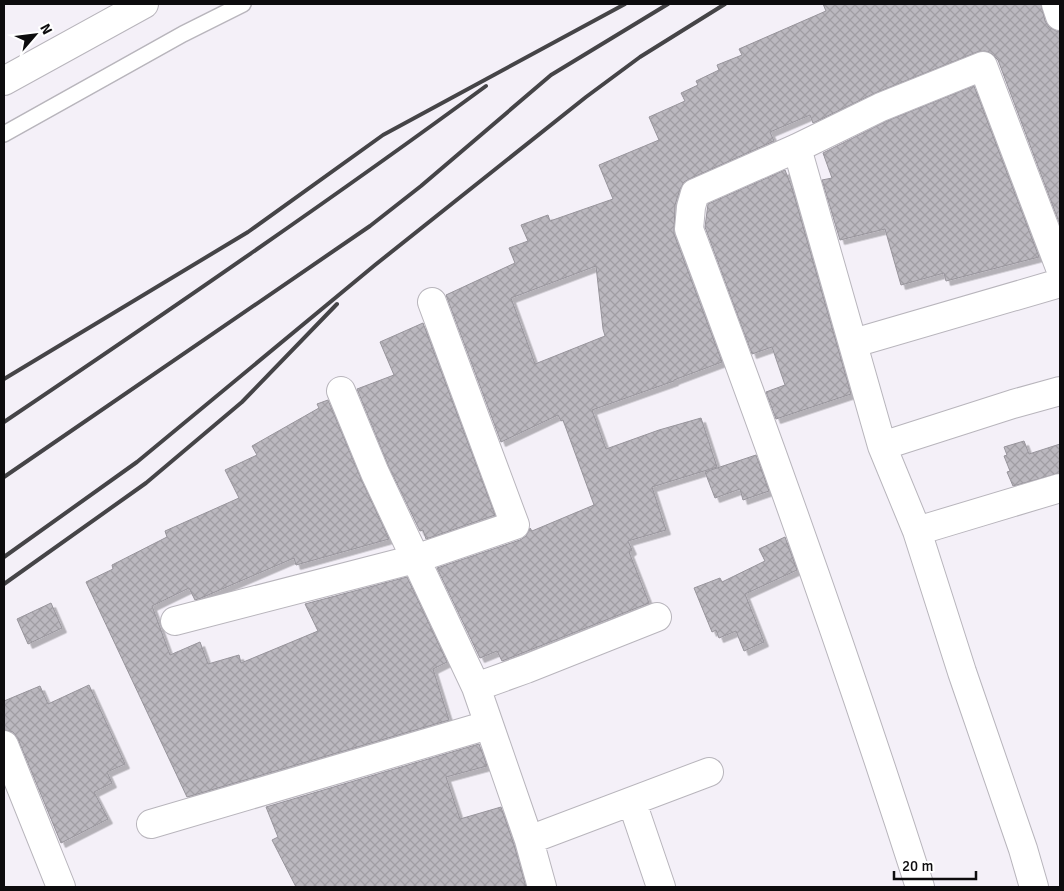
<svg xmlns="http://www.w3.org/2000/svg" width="1064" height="891" viewBox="0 0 1064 891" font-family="Signika,sans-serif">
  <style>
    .building { fill: url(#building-cross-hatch); stroke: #97949b; fill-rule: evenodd; filter: url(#shadow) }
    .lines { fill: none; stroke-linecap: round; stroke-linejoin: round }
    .lane-casing { stroke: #b8b5bc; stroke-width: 18 }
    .street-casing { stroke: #b8b5bc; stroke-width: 30 }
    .lane { stroke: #fff; stroke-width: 15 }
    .street { stroke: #fff; stroke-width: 28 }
    .rail { stroke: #454447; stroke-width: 4 }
  </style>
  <defs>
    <pattern id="building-cross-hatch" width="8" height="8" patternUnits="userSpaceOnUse" patternTransform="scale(1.25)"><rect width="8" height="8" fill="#bbb8bf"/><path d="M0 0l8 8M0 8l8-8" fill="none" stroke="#a09da3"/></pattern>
    <filter id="shadow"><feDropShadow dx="4.5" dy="4.5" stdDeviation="0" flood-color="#0004"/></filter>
  </defs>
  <rect width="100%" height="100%" fill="#f4f0f8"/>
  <path class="building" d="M823 4H1041L1045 21 1049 27 1056 31H1060V225L998 60 992 54 985 51 977 52 875 93 813 123 810 115 770 132 774 141 689 179 684 182 680 189 675 205 674 234 722 362 674 380V381L592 410 606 449 659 430 701 418 717 467 652 487 666 530 628 541 632 550 629 552 649 603 502 661 497 651 480 658 437 568 520 540 526 536 530 528 532 531 594 505 563 420 561 421 558 415 501 442 446 295 515 263 509 248 528 241 521 225 548 215 550 221 613 199 599 165 659 140 649 117 685 101 681 93 698 85 696 81 719 70 717 65 742 55 739 49 826 11ZM596 266 603 329 605 336 535 364 511 298Z
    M974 86 1039 257 946 281 944 273 901 285 885 229 840 240 822 180 832 178 823 153 887 121Z
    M785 170 792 188 851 394 776 419 766 392 785 385 772 347 752 354 705 227 708 204Z
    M423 323 495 515 426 539 423 530 420 531 389 467 357 389 394 375 380 342Z
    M328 400 361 479 389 539 296 565 294 558 201 598 195 600 189 588 152 606 170 655 200 642 208 664 239 655 241 663 318 631 305 604 407 577 447 662 433 669 449 720 187 797 86 582 113 569 112 565 167 537 165 531 239 498 225 470 257 455 252 446 319 408 317 404Z
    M1024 441 1029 454 1060 444V473L1013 486 1007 472 1010 471 1004 456 1007 455 1004 447Z
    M756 455 769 491 743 500 740 489 715 498 705 472Z
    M785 537 797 570 745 594 764 642 744 651 736 631 719 638 716 630 712 632 694 588 720 578 722 582 765 561 759 549Z
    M51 603 62 628 28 644 17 619Z
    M89 685 125 764 107 772 112 783 94 792 108 819 61 843 18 739 13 732 4 730V701L40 686 48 704Z
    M479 744 487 766 446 777 460 819 501 807 514 845 526 887H296L272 840 278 837 266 807Z"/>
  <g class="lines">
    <g class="lane-casing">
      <path id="lane" d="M4 134 183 34 243 4"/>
    </g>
    <g class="street-casing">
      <path id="street" d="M1056 4 1060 16
        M4 81 144 4
        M797 148 882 446 917 531 962 672 1023 849 1034 887
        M854 343 1060 283
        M341 391 375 473 476 687 529 840 542 887
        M882 446 1013 404 1060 391
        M917 531 1060 488
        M175 621 415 559 515 525 432 302
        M476 687 526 669 657 617
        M4 745 61 887
        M632 802 661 887
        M151 824 488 725
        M529 840 709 772
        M920 887C849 666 771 446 689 229L691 207 695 193 797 148 881 107 983 66 1060 268"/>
    </g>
    <use href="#lane" class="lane"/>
    <use href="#street" class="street"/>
    <path class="rail" d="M4 379 248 232 383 135 625 4
      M4 422C166 313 328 202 486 86
      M4 477 370 226 421 186 551 75 668 4
      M4 557 137 462 375 265 586 97 640 57 725 4
      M4 584 146 483 242 402 337 304"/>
  </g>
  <rect width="1064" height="891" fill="none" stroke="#0d0c0e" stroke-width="10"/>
  <g transform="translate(35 35) rotate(62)" stroke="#ffffff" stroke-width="4" paint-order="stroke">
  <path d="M0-4L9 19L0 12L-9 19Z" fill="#0d0c0e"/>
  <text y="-8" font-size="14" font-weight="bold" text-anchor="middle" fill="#0d0c0e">N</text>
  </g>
  <path d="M894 871v8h82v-8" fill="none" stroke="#0d0c0e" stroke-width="2.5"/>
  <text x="902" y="871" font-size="15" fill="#0d0c0e" stroke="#ffffff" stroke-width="4" paint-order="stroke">20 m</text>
</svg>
